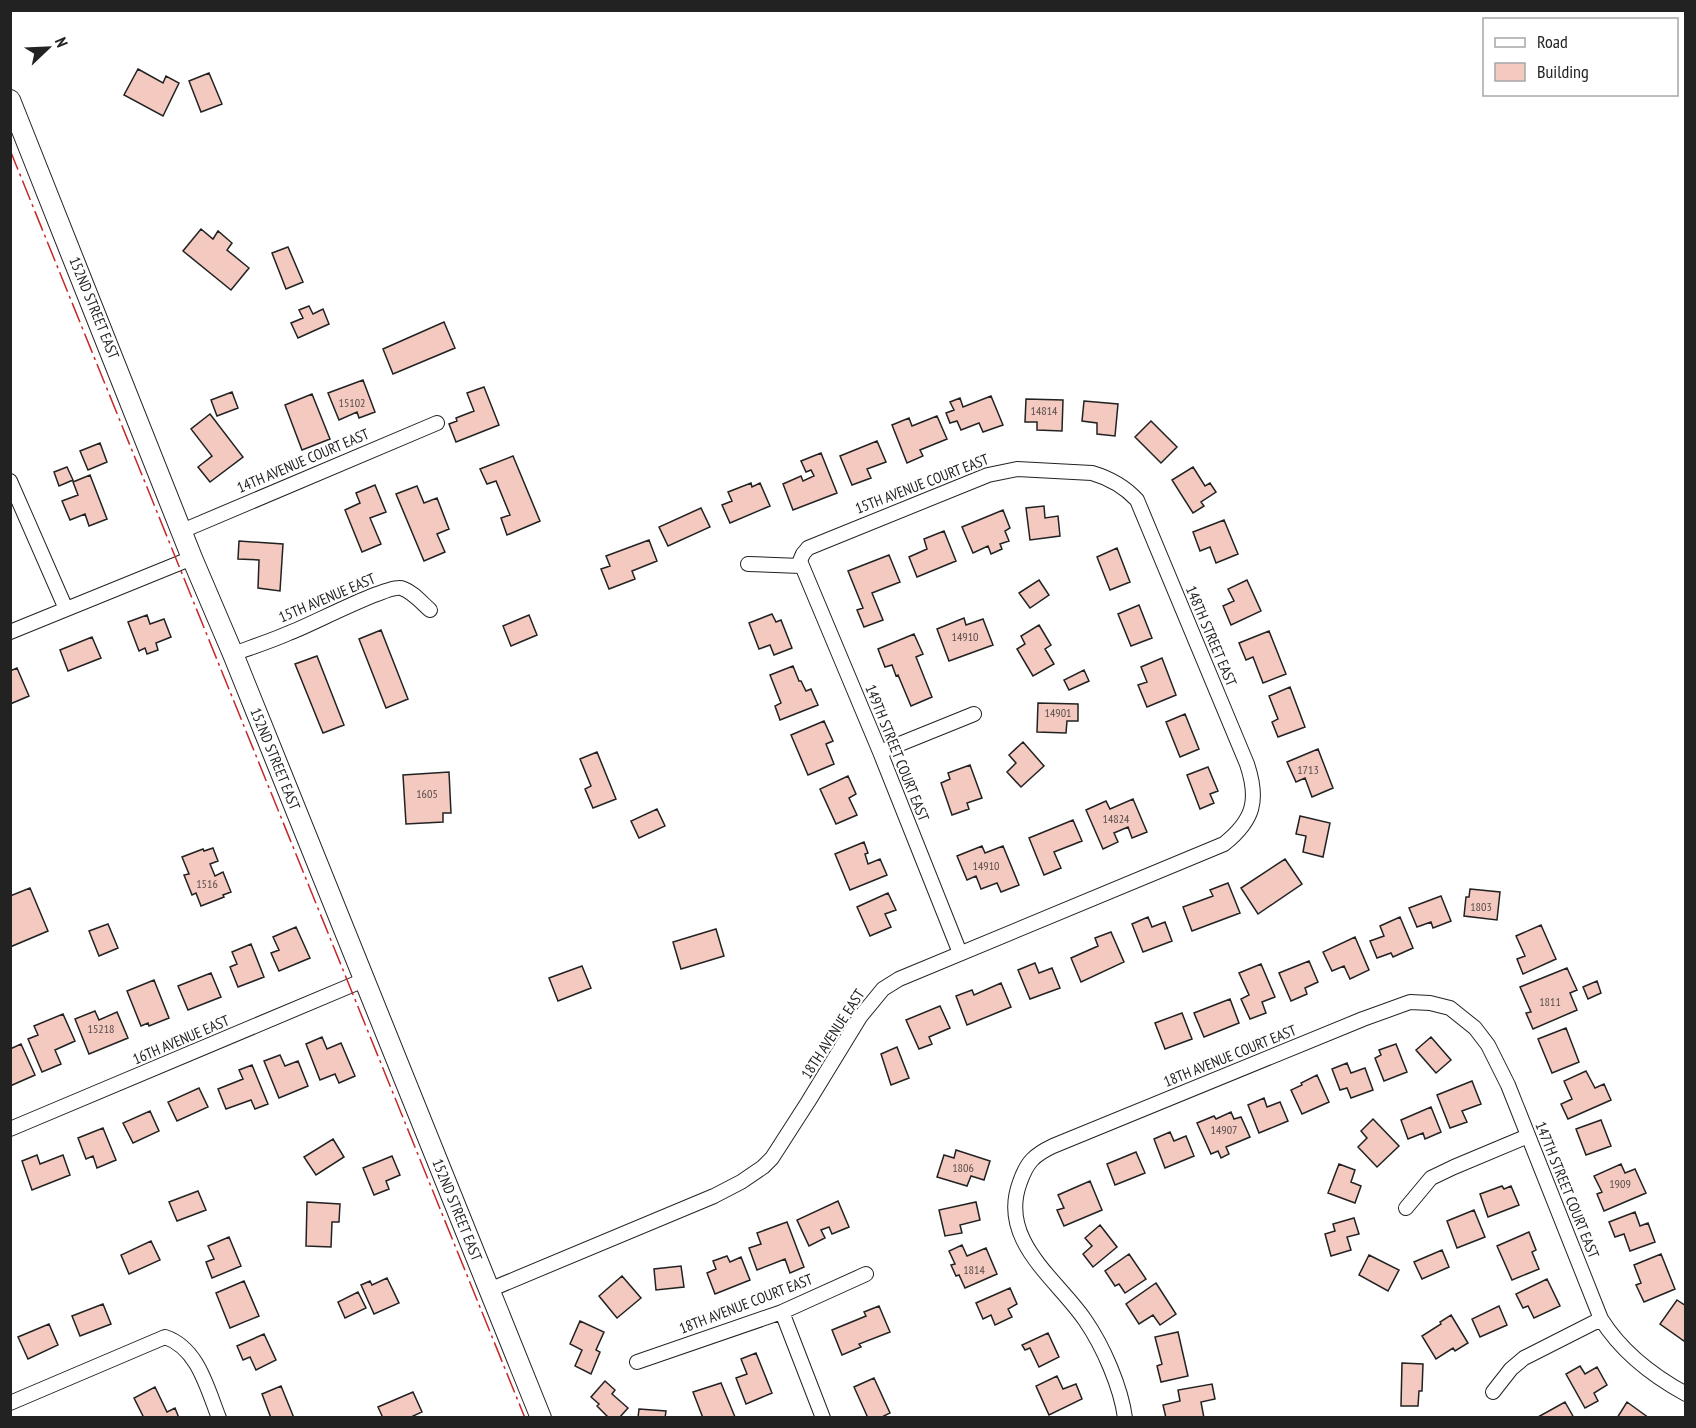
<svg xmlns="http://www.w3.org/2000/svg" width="1696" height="1428" viewBox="0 0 1696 1428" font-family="'PT Sans Narrow',sans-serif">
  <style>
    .building { fill: #f3c9c0; stroke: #222; stroke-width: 1.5 }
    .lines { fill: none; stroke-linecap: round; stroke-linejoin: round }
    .minor-casing { stroke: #222; stroke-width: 16 }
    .secondary-casing { stroke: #222; stroke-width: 22 }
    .minor { stroke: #fff; stroke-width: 14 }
    .secondary { stroke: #fff; stroke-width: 20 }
    .power { stroke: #c62828; stroke-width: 1.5; stroke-dasharray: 21 4.5 3 4.5; stroke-linecap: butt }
    .labels { text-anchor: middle; stroke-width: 4.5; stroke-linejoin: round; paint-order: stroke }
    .number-label { font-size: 12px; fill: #564c4a }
    .street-label { font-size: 15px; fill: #222; stroke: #fff }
  </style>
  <rect width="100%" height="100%" fill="#fff"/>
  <path class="building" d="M138 69 163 83 166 76 179 83 163 116 124 95Z
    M209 73 222 104 201 112 189 81Z
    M201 229 213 239 218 231 232 243 227 250 249 268 231 290 183 251Z
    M288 247 303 282 286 289 272 253Z
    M309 306 313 314 323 309 329 324 298 338 291 323 303 318 299 310Z
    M444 322 455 348 393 374 383 349Z
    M363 380 375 412 359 418 357 412 339 420 328 393Z
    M484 387 499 425 456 442 449 424 457 421 456 418 474 411 467 393Z
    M232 392 238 408 217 416 211 400Z
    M312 394 330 439 302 450 285 405Z
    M991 396 1003 425 983 432 979 423 961 430 957 421 950 423 946 413 954 410 950 402 960 398 963 407Z
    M1026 399 1063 400 1062 431 1037 430V422H1025Z
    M1084 401 1118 404 1115 436 1097 434V423L1082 421Z
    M210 414 243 457 210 482 198 467 212 456 191 429Z
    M937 416 947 439 920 450 923 456 907 463 892 425 909 418 912 426Z
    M1151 421 1177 447 1161 463 1135 437Z
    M877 441 886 462 867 469 871 478 852 485 840 456Z
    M100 443 107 462 88 470 80 451Z
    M821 453 837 493 793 510 783 484 801 476 803 481 814 476 811 470 806 472 801 461Z
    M513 456 540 521 507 535 501 518 510 515 496 481 487 484 480 469Z
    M67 467 73 480 59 486 54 472Z
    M1193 467 1205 486 1210 483 1216 492 1201 502 1204 506 1193 513 1172 480Z
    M90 475 107 519 89 526 85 514 70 520 62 501 78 495 73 482Z
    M751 483 752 487 760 483 770 506 730 523 722 505 732 501 728 492Z
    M375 485 386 512 370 518 381 544 362 552 345 510 360 503 356 493Z
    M417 486 424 503 437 498 449 529 437 534 445 552 424 561 396 494Z
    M1044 506 1045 518 1058 516 1060 536 1030 540 1026 508Z
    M701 508 710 527 668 546 659 527Z
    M1003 510 1010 528 1005 531 1009 541 1000 544 1002 549 991 554 988 546 973 553 962 527Z
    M1224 520 1238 554 1216 563 1210 547 1200 551 1193 532Z
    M944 531 956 561 917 577 909 557 927 549 924 539Z
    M649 540 657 561 632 571 635 579 609 589 601 569 610 566 606 556Z
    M239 541 283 544 280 591 258 588 259 560 238 559Z
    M1117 548 1130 582 1110 590 1097 557Z
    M889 555 900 582 872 593 883 620 864 627 857 610 863 608 848 571Z
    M1039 580 1049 595 1030 608 1019 593Z
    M1247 580 1261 611 1231 625 1223 606 1234 601 1228 589Z
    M1139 605 1152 638 1131 646 1118 614Z
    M772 614 776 622 781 620 792 648 774 655 770 645 759 649 749 623Z
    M147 615 150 624 164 619 171 637 156 643 158 650 147 654 145 648 139 651 128 622Z
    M529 615 537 635 511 646 503 626Z
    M964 618 966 625 983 619 993 645 949 661 937 629Z
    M1039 625 1051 645 1045 649 1054 664 1033 676 1017 649 1025 644 1021 636Z
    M381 630 408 699 386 708 359 639Z
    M1269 631 1286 674 1263 683 1253 657 1246 660 1239 643Z
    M914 634 923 654 916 657 932 697 911 706 898 675 896 676 892 665 885 667 878 649Z
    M92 637 101 658 68 671 60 650Z
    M317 656 344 725 323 733 295 664Z
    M1162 658 1176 695 1147 707 1138 685 1147 682 1141 667Z
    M793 666 799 681H801L806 691 811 689 818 705 780 720 775 706 781 703 770 675Z
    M17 668 29 696 10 704V671Z
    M1084 670 1089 681 1069 690 1064 680Z
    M1290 687 1305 727 1278 737 1272 722 1278 719 1269 696Z
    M1038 703 1078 704V721H1067L1066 733 1037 732Z
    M1185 714 1199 749 1180 757 1166 722Z
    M824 721 833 741 826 744 834 764 808 775 791 735Z
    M1023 742 1044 766 1021 787 1007 772 1016 763 1009 755Z
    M1318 749 1333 788 1312 797 1305 778 1296 782 1287 762Z
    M597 752 616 799 593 808 585 789 591 786 580 759Z
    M970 765 982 798 967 803 969 809 952 815 941 783 950 779 948 773Z
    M1208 767 1218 791 1210 794 1214 803 1200 809 1187 775Z
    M449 772 451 813H443V822L406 824 403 775Z
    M848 776 856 794 849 798 857 815 836 824 820 789Z
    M1133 799 1147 832 1132 838 1128 827 1114 833 1118 842 1103 849 1086 810 1106 801 1110 809Z
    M657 809 665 826 639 838 631 821Z
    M1300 816 1330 823 1323 857 1303 852 1306 836 1296 834Z
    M1073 820 1082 841 1054 852 1061 868 1044 875 1029 838Z
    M864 842 868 853 865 854 868 864 880 859 887 875 850 890 835 854Z
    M982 846 985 853 1003 846 1019 885 1001 892 997 883 981 889 976 876 967 880 957 856Z
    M213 848 218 861 210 864 215 876 223 872 231 892 223 895 224 897 201 906 196 893 192 895 184 875 189 874 182 857 203 849 204 851Z
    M1285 859 1302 884 1258 914 1241 888Z
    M1228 883 1240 913 1192 931 1183 907 1213 896 1210 890Z
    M30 888 48 931 10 947V896Z
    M1470 889 1500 892 1497 920 1464 916 1466 897H1469Z
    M888 893 896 910 885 914 891 927 870 936 857 907Z
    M1441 896 1451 921 1433 928 1431 922 1417 927 1409 908Z
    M1148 917 1152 927 1165 922 1172 941 1143 952 1132 924Z
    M1400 917 1413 948 1393 957 1391 953 1377 958 1370 941 1384 936 1380 926Z
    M108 924 118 948 99 956 89 931Z
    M1541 925 1556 959 1523 974 1517 959 1525 956 1516 936Z
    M296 927 310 958 279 971 271 953 279 950 273 937Z
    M716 929 724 956 681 969 673 942Z
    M1111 932 1124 962 1081 982 1071 958 1098 946 1095 938Z
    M1355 937 1369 970 1350 979 1344 966 1332 971 1323 952Z
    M251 944 264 977 238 987 230 967 237 964 232 952Z
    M1309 961 1318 982 1305 988 1307 994 1291 1001 1279 973Z
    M1035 963 1039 973 1052 968 1060 988 1030 999 1018 970Z
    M1261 964 1275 997 1262 1002 1266 1013 1250 1019 1241 999 1249 995 1239 973Z
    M582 966 591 988 558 1001 549 978Z
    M1567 968 1577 990 1570 993 1577 1010 1533 1029 1526 1013 1531 1012 1520 987Z
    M211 973 221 997 188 1010 178 986Z
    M154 980 169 1018 149 1026 148 1023 141 1026 127 991Z
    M1597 981 1601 993 1588 999 1583 987Z
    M1001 983 1011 1007 967 1025 956 996 972 990 974 995Z
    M1230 999 1239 1023 1204 1037 1194 1013Z
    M940 1006 950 1028 929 1037 932 1044 919 1049 906 1020Z
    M95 1011 99 1020 117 1012 128 1038 89 1054 75 1019Z
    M1182 1013 1192 1039 1165 1049 1155 1023Z
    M63 1014 75 1041 55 1050 61 1064 42 1072 28 1039 38 1035 34 1026Z
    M1566 1028 1579 1062 1552 1073 1538 1039Z
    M322 1037 327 1049 341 1043 355 1076 339 1083 335 1074 320 1080 306 1044Z
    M1431 1037 1451 1060 1436 1073 1416 1050Z
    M21 1044 35 1075 10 1086V1049Z
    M1396 1044 1407 1072 1384 1081 1375 1058 1381 1055 1379 1050Z
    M897 1047 909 1078 891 1085 881 1054Z
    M280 1055 285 1066 298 1061 308 1086 279 1098 264 1061Z
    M1347 1063 1351 1073 1365 1068 1373 1090 1351 1098 1347 1088 1340 1090 1332 1069Z
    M252 1065 268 1104 255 1109 251 1100 226 1109 218 1089 243 1079 239 1070Z
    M1586 1071 1595 1088 1604 1084 1611 1100 1568 1119 1561 1104 1572 1099 1564 1081Z
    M1317 1075 1329 1102 1302 1114 1291 1090 1302 1085 1301 1083Z
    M1472 1081 1481 1104 1462 1111 1467 1122 1450 1128 1437 1095Z
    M199 1088 208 1107 177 1121 168 1102Z
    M1264 1098 1267 1107 1280 1102 1288 1121 1259 1133 1248 1105Z
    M1431 1107 1441 1132 1425 1139 1423 1133 1408 1139 1401 1120Z
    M150 1111 159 1131 133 1143 123 1123Z
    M1231 1112 1234 1119 1241 1117 1250 1137 1226 1147 1229 1154 1221 1158 1218 1151 1211 1154 1197 1123 1214 1116 1216 1119Z
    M1373 1119 1399 1146 1377 1167 1358 1147 1367 1138 1361 1131Z
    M1601 1120 1611 1146 1586 1155 1576 1129Z
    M103 1128 116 1160 97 1168 93 1156 86 1159 78 1138Z
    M1170 1132 1174 1141 1186 1136 1194 1156 1165 1168 1154 1139Z
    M333 1139 344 1157 316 1175 304 1157Z
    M956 1150 990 1161 984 1180 971 1176 967 1186 937 1177 944 1155 954 1158Z
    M1136 1152 1145 1173 1115 1185 1107 1164Z
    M37 1155 40 1164 63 1155 70 1175 32 1190 22 1161Z
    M392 1156 400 1175 386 1181 389 1189 374 1195 363 1168Z
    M1339 1164 1355 1170 1351 1182 1361 1186 1355 1203 1328 1193Z
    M1621 1164 1625 1173 1635 1169 1646 1193 1604 1211 1597 1194 1602 1192 1594 1176Z
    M1090 1181 1102 1210 1064 1226 1057 1210 1064 1208 1058 1195Z
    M1502 1186 1504 1189 1511 1186 1519 1205 1488 1217 1480 1194Z
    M198 1191 206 1210 177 1221 169 1202Z
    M838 1201 849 1227 832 1234 829 1227 821 1230 825 1238 809 1246 797 1220Z
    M307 1202 340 1204 339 1222H332L331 1247 306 1246Z
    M976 1202 980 1220 960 1225 962 1233 945 1236 939 1210Z
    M1474 1210 1485 1237 1457 1248 1447 1221Z
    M1635 1212 1640 1226 1648 1223 1655 1242 1630 1251 1624 1234 1615 1237 1609 1222Z
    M1354 1218 1359 1234 1347 1237 1351 1250 1331 1256 1325 1234 1335 1231 1333 1224Z
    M787 1222 804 1267 790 1273 785 1259 757 1270 749 1248 761 1244 757 1233Z
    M1100 1225 1117 1247 1093 1267 1083 1254 1092 1246 1085 1238Z
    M1529 1232 1536 1250 1532 1252 1539 1269 1512 1280 1497 1246Z
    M229 1237 241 1266 212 1278 206 1262 214 1259 208 1246Z
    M151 1241 160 1260 129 1274 121 1255Z
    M962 1245 967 1256 986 1248 997 1274 965 1288 959 1275 956 1276 951 1265 955 1264 949 1251Z
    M1442 1250 1449 1267 1422 1279 1414 1262Z
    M1129 1254 1146 1279 1125 1293 1119 1284 1115 1286 1105 1271Z
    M1661 1254 1675 1289 1644 1302 1636 1285 1641 1283 1634 1265Z
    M1369 1255 1399 1270 1388 1291 1359 1275Z
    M727 1256 730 1262 741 1257 750 1280 715 1294 707 1273 716 1269 713 1261Z
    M681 1266 684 1287 656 1290 654 1269Z
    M622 1276 641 1298 617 1318 599 1296Z
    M387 1278 399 1303 374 1314 361 1285 370 1281 372 1285Z
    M1547 1279 1560 1306 1534 1318 1528 1306 1523 1308 1516 1294Z
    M244 1281 259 1316 230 1328 216 1293Z
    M1156 1283 1176 1314 1160 1325 1153 1315 1139 1324 1126 1304Z
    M1010 1288 1017 1304 1008 1309 1012 1317 995 1325 991 1315 983 1319 976 1303Z
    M358 1292 366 1308 345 1318 338 1302Z
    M1677 1300 1686 1306V1339L1684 1341 1660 1324Z
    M103 1304 111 1324 80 1336 72 1316Z
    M879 1306 890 1332 859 1344 861 1347 842 1355 832 1330 866 1316 864 1312Z
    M1499 1306 1507 1325 1480 1337 1472 1319Z
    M1451 1315 1468 1343 1455 1351 1453 1348 1436 1359 1422 1336 1441 1324 1440 1322Z
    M580 1321 604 1332 596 1350 600 1352 591 1374 575 1366 582 1350 570 1344Z
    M49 1324 58 1345 28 1359 18 1337Z
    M1178 1332 1188 1376 1161 1382 1157 1366 1162 1364 1155 1337Z
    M1048 1333 1059 1357 1039 1367 1030 1348 1025 1350 1022 1345Z
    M264 1334 276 1360 256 1370 250 1357 243 1360 237 1346Z
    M756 1353 772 1393 746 1404 736 1378 747 1374 741 1359Z
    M1402 1363 1423 1364 1422 1391H1419L1418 1406H1401Z
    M1580 1366 1585 1374 1597 1367 1607 1385 1594 1393 1598 1401 1585 1408 1566 1374Z
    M1057 1376 1063 1389 1076 1384 1082 1399 1049 1415 1036 1386Z
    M874 1378 890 1413 880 1418H868L854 1387Z
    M605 1381 615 1390 612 1394 628 1408 619 1418H609L597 1406 599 1404 591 1397Z
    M721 1383 735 1417 703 1418 693 1392Z
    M1212 1384 1215 1399 1201 1402 1204 1418H1166L1163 1405 1180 1401 1178 1390Z
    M281 1386 294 1418H271L262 1394Z
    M155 1387 167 1412 175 1408 179 1418H144L134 1398Z
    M413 1392 422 1412 409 1418H383L378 1407Z
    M1565 1402 1574 1418H1538V1417Z
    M1627 1402 1649 1418H1617Z
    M639 1409 666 1411 665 1418H638Z"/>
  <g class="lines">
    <g class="minor-casing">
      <path id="minor" d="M10 481 66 609
        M182 531 437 423
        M748 564 801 566
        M10 632 192 558
        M233 654C252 647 271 641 289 633 309 626 386 585 401 588 412 591 422 603 430 610
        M880 752 974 714
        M10 1129 364 980
        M1406 1208 1431 1178 1454 1167 1528 1136
        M489 1290 714 1196 741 1182 763 1167 772 1158 808 1102 860 1017 883 989 899 979 1224 844C1254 820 1259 800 1247 764L1137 500C1125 487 1109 478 1092 473L1017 469 988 475 808 548 803 554 800 561 880 752 960 953
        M782 1312 823 1418
        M637 1362 782 1312 866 1274
        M1493 1392 1511 1369 1524 1358 1601 1319
        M10 1403 165 1337C198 1348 207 1388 219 1418
        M1125 1418C1121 1387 1103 1346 1085 1320 1056 1278 998 1240 1020 1182 1027 1162 1034 1155 1053 1146L1363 1019 1410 1002 1430 1003 1450 1008 1475 1028 1488 1045 1508 1085 1601 1319C1621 1351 1653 1376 1686 1394"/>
    </g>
    <g class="secondary-casing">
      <path id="secondary" d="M10 100 192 558 233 654 541 1418"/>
    </g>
    <use href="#minor" class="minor"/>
    <use href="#secondary" class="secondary"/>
    <path class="power" d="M10 150 525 1418"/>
  </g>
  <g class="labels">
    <g class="number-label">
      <text x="352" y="407">15102</text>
      <text x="1044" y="415">14814</text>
      <text x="965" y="641">14910</text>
      <text x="1058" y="717">14901</text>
      <text x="1308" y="774">1713</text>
      <text x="427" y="798">1605</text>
      <text x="1116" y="823">14824</text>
      <text x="986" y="870">14910</text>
      <text x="207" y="888">1516</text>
      <text x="1481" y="911">1803</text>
      <text x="1550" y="1006">1811</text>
      <text x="101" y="1033">15218</text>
      <text x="1224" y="1134">14907</text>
      <text x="963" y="1172">1806</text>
      <text x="1620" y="1188">1909</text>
      <text x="974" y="1274">1814</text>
    </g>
    <g class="street-label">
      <text transform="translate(94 308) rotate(68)" y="5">152ND STREET EAST</text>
      <text transform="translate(303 461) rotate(-23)" y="5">14TH AVENUE COURT EAST</text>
      <text transform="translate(922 484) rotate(-21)" y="5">15TH AVENUE COURT EAST</text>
      <text transform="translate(327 598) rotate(-23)" y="5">15TH AVENUE EAST</text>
      <text transform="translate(1211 636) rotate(67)" y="5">148TH STREET EAST</text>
      <text transform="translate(897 753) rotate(68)" y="5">149TH STREET COURT EAST</text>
      <text transform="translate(275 759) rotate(68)" y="5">152ND STREET EAST</text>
      <text transform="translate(833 1034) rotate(-57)" y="5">18TH AVENUE EAST</text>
      <text transform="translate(181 1040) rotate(-23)" y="5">16TH AVENUE EAST</text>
      <text transform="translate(1230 1056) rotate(-22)" y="5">18TH AVENUE COURT EAST</text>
      <text transform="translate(1567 1190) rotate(68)" y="5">147TH STREET COURT EAST</text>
      <text transform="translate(457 1210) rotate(68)" y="5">152ND STREET EAST</text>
      <text transform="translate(746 1304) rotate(-21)" y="5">18TH AVENUE COURT EAST</text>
    </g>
  </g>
  <rect width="1696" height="1428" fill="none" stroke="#222222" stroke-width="24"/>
  <rect x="1483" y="18" width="195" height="78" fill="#ffffff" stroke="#a7a7a7" stroke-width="1.5"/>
  <rect x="1495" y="38" width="30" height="9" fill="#ffffff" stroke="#a7a7a7" stroke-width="1.5"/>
  <text x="1537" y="48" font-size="18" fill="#222222">Road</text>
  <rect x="1495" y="63" width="30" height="18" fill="#f3c9c0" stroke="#a7a7a7" stroke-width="1.5"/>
  <text x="1537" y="78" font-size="18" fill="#222222">Building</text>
  <g transform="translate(48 48) rotate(67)" stroke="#ffffff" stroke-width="4.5" paint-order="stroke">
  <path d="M0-4.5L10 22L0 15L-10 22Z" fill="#222222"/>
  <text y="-9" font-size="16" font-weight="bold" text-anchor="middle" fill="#222222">N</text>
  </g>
</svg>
